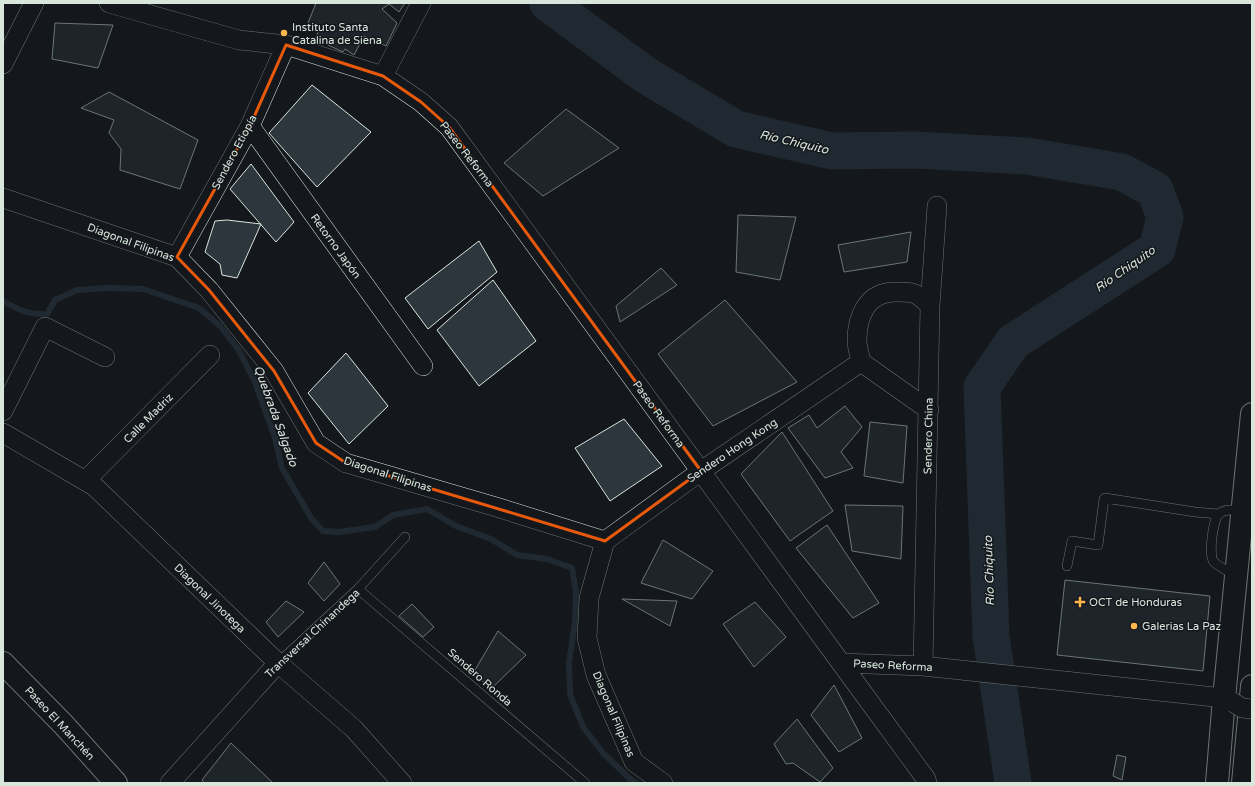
<svg xmlns="http://www.w3.org/2000/svg" width="1255" height="786" viewBox="0 0 1255 786" font-family="'Varela Round',sans-serif">
  <style>
    .lines { fill: none; stroke-linecap: round; stroke-linejoin: round }
    .stream { stroke: #2f3f4d; stroke-width: 6 }
    .river { stroke: #2f3f4d; stroke-width: 37 }
    .building { fill: #2c363c; stroke: #d8e6dc }
    .lane-casing { stroke: #d8e6dc; stroke-width: 10 }
    .street-casing { stroke: #d8e6dc; stroke-width: 20 }
    .secondary-casing { stroke: #d8e6dc; stroke-width: 24 }
    .lane { stroke: #14181c; stroke-width: 9 }
    .street { stroke: #14181c; stroke-width: 19 }
    .secondary { stroke: #14181c; stroke-width: 22 }
    .street-bridge-casing { stroke: #d8e6dc; stroke-width: 20; stroke-linecap: butt }
    .street-bridge { stroke: #14181c; stroke-width: 19 }
    .marked { fill: none; stroke: #e8590c; stroke-width: 3; stroke-linejoin: round }
    .poi-dot { fill: #ffb74d; stroke: #14181c; stroke-width: 1.5 }
    .labels { text-anchor: middle; stroke-width: 3; stroke-linejoin: round; paint-order: stroke }
    .poi-label { font-size: 11px; fill: #d8e6dc; stroke: #14181c; text-anchor: start }
    .street-label { font-size: 11px; fill: #d8e6dc; stroke: #14181c }
    .water-label { font-size: 12px; font-style: italic; fill: #d8e6dc; stroke: #14181c }
  </style>
  <rect width="100%" height="100%" fill="#14181c"/>
  <g class="lines">
    <path class="stream" d="M3 301C19 310 28 315 47 314L55 300 77 290 107 288 143 289 199 308 220 326 238 349 255 382 275 438 282 468 311 518 323 531 338 532 375 527 393 515 427 509 456 526 491 539 517 555 547 559 572 568 576 592 575 621 569 663 570 694 583 727 603 753 629 778 636 783"/>
    <path class="river" d="M548 3 647 76 736 129 832 151 915 150 1027 156 1122 172 1155 190 1165 217 1157 249 1013 342 982 387 991 636 1013 783"/>
  </g>
  <path class="building" d="M316 3H405L399 12 389 4 382 9 397 23 386 46 364 36 354 55 345 49 343 52 315 39 320 28 308 23Z
    M55 23 113 25 98 68 52 59Z
    M312 85 371 132 317 187 269 133Z
    M109 92 198 140 180 189 120 170 121 149 109 133 114 120 81 108Z
    M566 109 619 148 543 196 504 163Z
    M251 164 294 222 276 242 230 189Z
    M738 215 796 217 780 280 736 272Z
    M227 220 261 224 237 278 222 275 220 264 205 252 215 221Z
    M911 232 907 262 844 272 838 245Z
    M479 241 497 272 428 329 405 298Z
    M661 268 677 285 620 322 616 306Z
    M493 280 536 341 479 386 437 330Z
    M725 300 797 382 713 426 658 354Z
    M346 353 388 406 349 444 308 393Z
    M845 406 862 427 841 452 853 468 825 478 788 428 809 415 817 428Z
    M624 419 662 466 610 501 575 448Z
    M870 422 907 426 903 483 864 476Z
    M782 432 833 511 790 541 741 474Z
    M845 505 903 506 901 559 852 551Z
    M827 525 879 603 853 618 796 548Z
    M663 540 713 571 692 599 641 583Z
    M324 562 340 584 324 601 308 583Z
    M1065 580 1210 596 1203 671 1057 655Z
    M622 599 677 601 670 626Z
    M286 601 304 612 278 637 266 622Z
    M755 602 786 637 754 667 723 624Z
    M412 604 434 627 423 637 399 616Z
    M498 631 526 655 493 687 472 675Z
    M834 685 862 738 839 752 811 715Z
    M797 719 833 768 820 782 793 763 786 764 774 744Z
    M231 743 273 783H204L202 780Z
    M1117 755 1126 757 1122 780 1113 776Z"/>
  <g class="lines">
    <g class="lane-casing">
      <path id="lane" d="M1067 566 1072 541 1098 545 1104 499 1105 498 1195 512 1218 514
        M1235 575C1229 572 1218 566 1214 562 1208 556 1213 519 1219 514 1225 508 1235 510 1243 511
        M358 589 585 783
        M278 663 358 589 405 537"/>
    </g>
    <g class="street-casing">
      <path id="street" d="M109 3 239 40 286 45 383 76 421 102 449 127 841 663 923 666 1224 698 1234 703
        M3 64 34 3
        M383 76 421 3
        M250 126 423 366
        M3 198 177 257 209 290 274 371 316 443 346 463 493 506 605 541
        M177 257 250 126 286 45
        M861 362 929 410
        M3 411 45 327 105 357
        M3 433 94 486 278 663 354 729 402 783
        M85 481 210 355
        M605 541 701 471 861 362C860 355 857 348 857 341 857 316 867 292 895 292 915 292 916 292 930 306
        M605 541 589 598 587 638 596 675 634 762 663 783
        M841 663 926 779 927 783
        M923 666 930 306 937 206
        M170 783 278 663"/>
    </g>
    <g class="secondary-casing">
      <path id="secondary" d="M3 663 64 725 116 783
        M1217 783 1224 698 1252 414
        M1243 783 1252 686"/>
    </g>
    <use href="#lane" class="lane"/>
    <use href="#street" class="street"/>
    <use href="#secondary" class="secondary"/>
    <g class="street-bridge-casing">
      <path id="street-bridge" d="M1234 703 1242 708 1252 709"/>
    </g>
    <use href="#street-bridge" class="street-bridge"/>
  </g>
  <path d="M0 0H1255V786H0ZM286 45 383 76 421 102 449 127 701 471 605 541 346 463 316 443 274 371 209 290 177 257 250 126Z" fill="#14181c" fill-opacity=".55" fill-rule="evenodd"/>
  <path class="marked" d="M286 45 383 76 421 102 449 127 701 471 605 541 346 463 316 443 274 371 209 290 177 257 250 126Z"/>
  <g class="poi-dot">
    <circle cx="284" cy="33" r="4"/>
    <path d="M1078 596h4v4h4v4h-4v4h-4v-4h-4v-4h4z"/>
    <circle cx="1134" cy="626" r="4"/>
  </g>
  <g class="labels">
    <g class="poi-label">
      <text x="292" y="31">Instituto Santa<tspan x="292" dy="13">Catalina de Siena</tspan></text>
      <text x="1089" y="606">OCT de Honduras</text>
      <text x="1142" y="630">Galerias La Paz</text>
    </g>
    <g class="street-label">
      <text transform="translate(234 152) rotate(-62)" y="4">Sendero Etiopía</text>
      <text transform="translate(467 154) rotate(52)" y="4">Paseo Reforma</text>
      <text transform="translate(131 242) rotate(20)" y="4">Diagonal Filipinas</text>
      <text transform="translate(336 246) rotate(54)" y="4">Retorno Japón</text>
      <text transform="translate(659 414) rotate(54)" y="4">Paseo Reforma</text>
      <text transform="translate(148 418) rotate(-45)" y="4">Calle Madriz</text>
      <text transform="translate(928 436) rotate(-89)" y="4">Sendero China</text>
      <text transform="translate(732 450) rotate(-34)" y="4">Sendero Hong Kong</text>
      <text transform="translate(388 474) rotate(18)" y="4">Diagonal Filipinas</text>
      <text transform="translate(210 598) rotate(44)" y="4">Diagonal Jinotega</text>
      <text transform="translate(312 633) rotate(-43)" y="4">Transversal Chinandega</text>
      <text transform="translate(893 665) rotate(3)" y="4">Paseo Reforma</text>
      <text transform="translate(480 677) rotate(41)" y="4">Sendero Ronda</text>
      <text transform="translate(614 714) rotate(67)" y="4">Diagonal Filipinas</text>
      <text transform="translate(60 723) rotate(47)" y="4">Paseo El Manchén</text>
    </g>
    <g class="water-label">
      <text transform="translate(794 142) rotate(13)" y="4">Río Chiquito</text>
      <text transform="translate(1125 269) rotate(-35)" y="4">Río Chiquito</text>
      <text transform="translate(276 416) rotate(70)" y="4">Quebrada Salgado</text>
      <text transform="translate(989 571) rotate(-92)" y="4">Río Chiquito</text>
    </g>
  </g>
  <rect width="1255" height="786" fill="none" stroke="#d8e6dc" stroke-width="8"/>
</svg>
